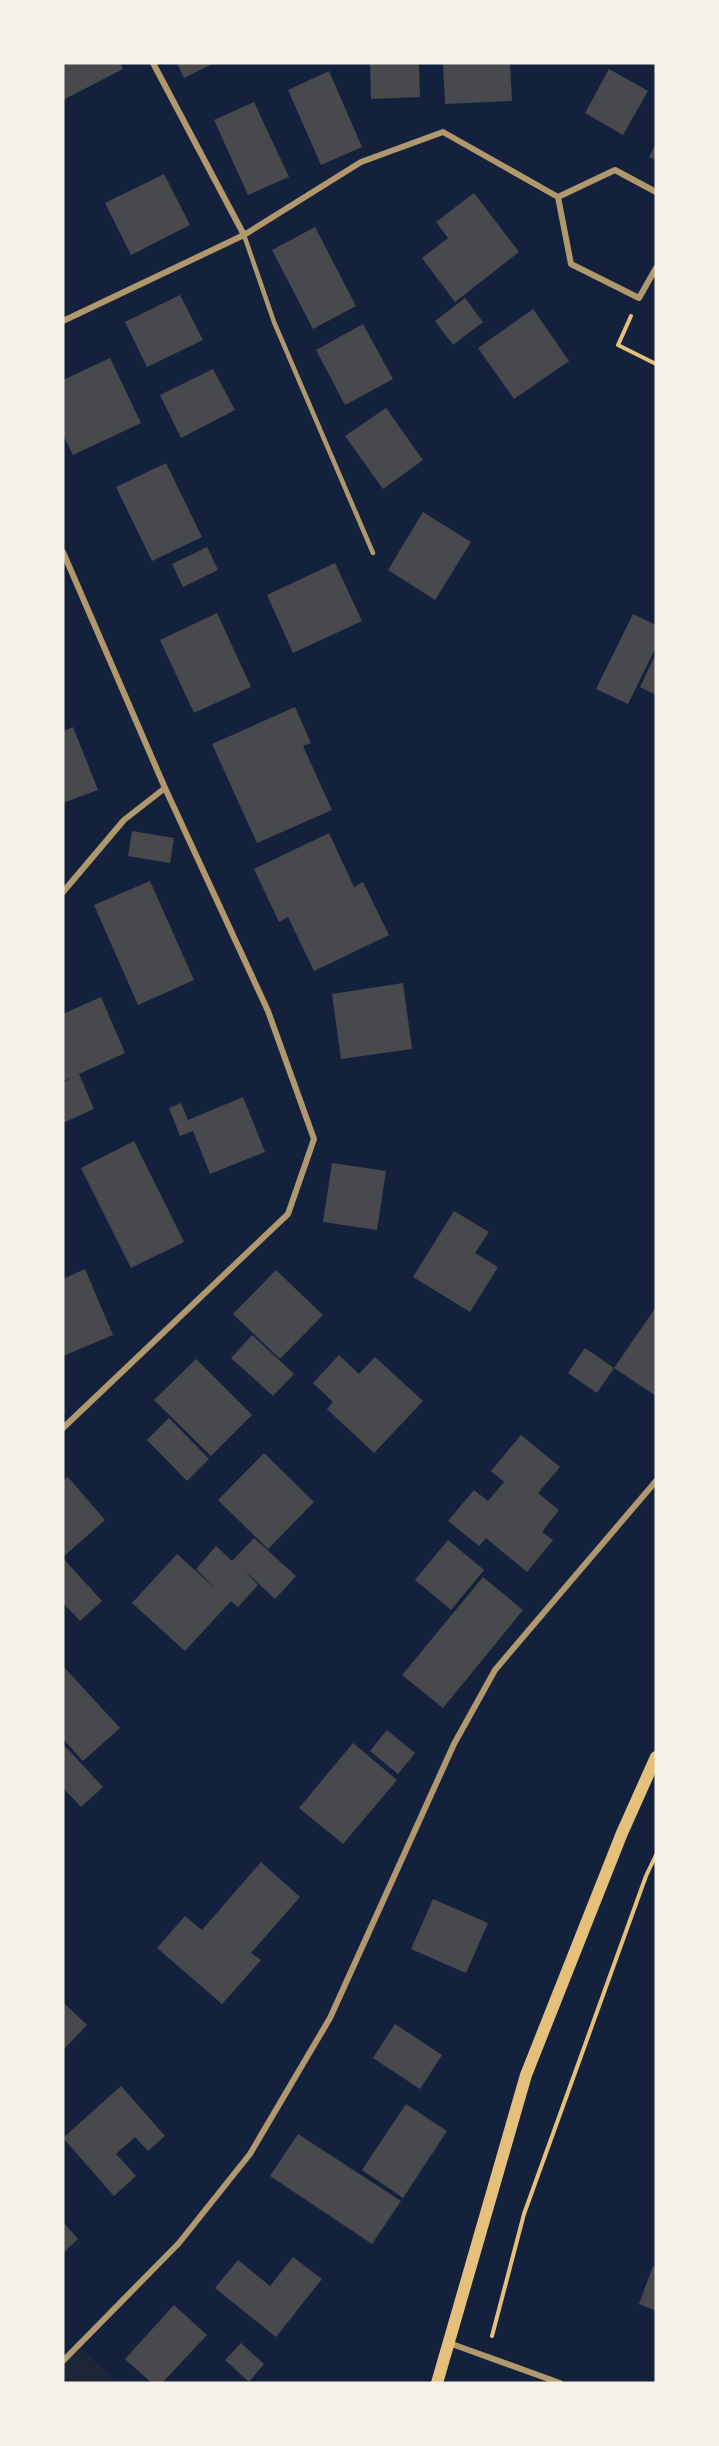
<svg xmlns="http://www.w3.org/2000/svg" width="719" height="2446" viewBox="0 0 719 2446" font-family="'Exo 2',sans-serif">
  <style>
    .green { fill: #1d2539 }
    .building { fill: #48494c }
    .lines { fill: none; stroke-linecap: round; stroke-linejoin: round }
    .path { stroke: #e5c07b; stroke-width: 4 }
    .service { stroke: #b1986c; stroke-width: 4.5 }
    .minor { stroke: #b1986c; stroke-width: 6 }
    .secondary { stroke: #e5c07b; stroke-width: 12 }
  </style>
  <rect width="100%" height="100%" fill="#14213d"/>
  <path class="green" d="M78 2346 118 2383H63V2361Z"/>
  <path class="building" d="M63 63H120L123 69 63 100Z
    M177 63H214L184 78Z
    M370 63H419L420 97 371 99Z
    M443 63H510L512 101 445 104Z
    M609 69 648 91 623 135 585 113Z
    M329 71 362 147 321 165 288 90Z
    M254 102 289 177 248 195 214 120Z
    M656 143V160L649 157Z
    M164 174 190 225 131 255 105 203Z
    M474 193 519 252 455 302 422 258 448 238 436 222Z
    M315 227 356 306 313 329 272 250Z
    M180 295 203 340 147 367 125 322Z
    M465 298 483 322 453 345 435 321Z
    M533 309 569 361 514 399 478 348Z
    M363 324 393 379 345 405 316 350Z
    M110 358 141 423 73 455 63 435V380Z
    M213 369 235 410 181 438 160 395Z
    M386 408 423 460 383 489 345 436Z
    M166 463 202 537 152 561 116 487Z
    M423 512 471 542 435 600 388 570Z
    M207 547 218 570 183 587 172 564Z
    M335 563 362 621 293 653 267 595Z
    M217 613 251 687 194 713 160 640Z
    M633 614 656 625V647L628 704 596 689Z
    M656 653V695L640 687Z
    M295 707 311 743 303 746 332 810 257 843 212 744Z
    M73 727 98 790 63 803V731Z
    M132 831 174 838 170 863 128 856Z
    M329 833 354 887 363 882 389 935 314 971 288 917 279 922 254 869Z
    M150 881 194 980 138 1005 94 905Z
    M403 983 412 1049 341 1059 332 994Z
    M101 997 125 1053 79 1074 94 1109 63 1123V1082L74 1077 63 1081V1014Z
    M243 1097 265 1152 210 1174 193 1131 180 1136 169 1108 181 1103 188 1120Z
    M134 1141 184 1242 131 1268 81 1168Z
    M332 1163 386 1171 377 1230 323 1222Z
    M454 1211 489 1232 475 1253 498 1267 470 1312 413 1277Z
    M85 1269 113 1335 63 1356V1279Z
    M276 1270 323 1315 280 1359 233 1314Z
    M656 1307V1396L614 1368Z
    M252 1335 294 1374 273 1396 231 1358Z
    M585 1348 614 1368 597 1393 568 1373Z
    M339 1355 359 1374 375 1357 423 1401 374 1453 327 1409 333 1402 313 1383Z
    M196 1359 252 1415 211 1456 154 1400Z
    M169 1418 209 1459 187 1481 147 1440Z
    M521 1435 560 1467 538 1493 559 1510 542 1532 553 1540 527 1572 486 1538 479 1546 448 1521 474 1490 488 1501 504 1482 491 1471Z
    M264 1453 314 1502 268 1549 218 1500Z
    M68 1477 105 1520 63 1557V1481Z
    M254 1538 296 1576 275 1599 244 1570 258 1585 238 1607 231 1601 185 1651 132 1603 177 1554 217 1590 196 1569 216 1546 232 1561Z
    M448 1540 484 1570 451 1610 415 1580Z
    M63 1558 102 1601 80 1621 63 1603Z
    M483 1577 523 1610 443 1708 402 1675Z
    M63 1666 120 1728 83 1761 63 1739Z
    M387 1730 415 1753 398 1774 370 1751Z
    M353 1743 397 1780 343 1844 299 1808Z
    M64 1745 103 1787 81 1807 63 1788Z
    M261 1862 300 1897 251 1953 261 1960 222 2004 157 1948 185 1916 202 1930Z
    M433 1899 488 1923 466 1973 411 1949Z
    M63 2002 87 2025 63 2050Z
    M395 2024 442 2055 420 2089 373 2058Z
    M121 2086 165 2136 148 2151 135 2137 116 2154 136 2176 114 2196 63 2138Z
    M406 2104 447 2131 403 2198 362 2170Z
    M298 2134 401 2201 372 2244 270 2176Z
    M63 2222 78 2239 63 2253Z
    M293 2257 322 2279 276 2337 215 2288 238 2260 270 2286Z
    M653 2266 656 2268V2311L639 2304Z
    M174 2305 207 2335 162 2383H152L125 2359Z
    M241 2343 264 2364 249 2382 225 2360Z"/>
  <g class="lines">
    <path class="path" d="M631 316 618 345 656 364
      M492 2336 524 2214 646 1876 656 1855"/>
    <path class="service" d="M244 235 274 322 373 553"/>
    <path class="minor" d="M153 63 244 235
      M558 197 615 170 656 192
      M63 321 244 235 361 162 443 132 558 197 571 264 639 298 656 268
      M63 552 165 788 268 1011 314 1139 288 1214 63 1428
      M63 892 124 820 165 788
      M449 2343 560 2383
      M63 2361 179 2243 250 2154 330 2018 454 1744 495 1670 656 1481"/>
    <path class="secondary" d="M437 2383 526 2075 622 1833 656 1757"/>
  </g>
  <rect width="719" height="2446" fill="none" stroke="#f6f1e7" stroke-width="129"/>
</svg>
